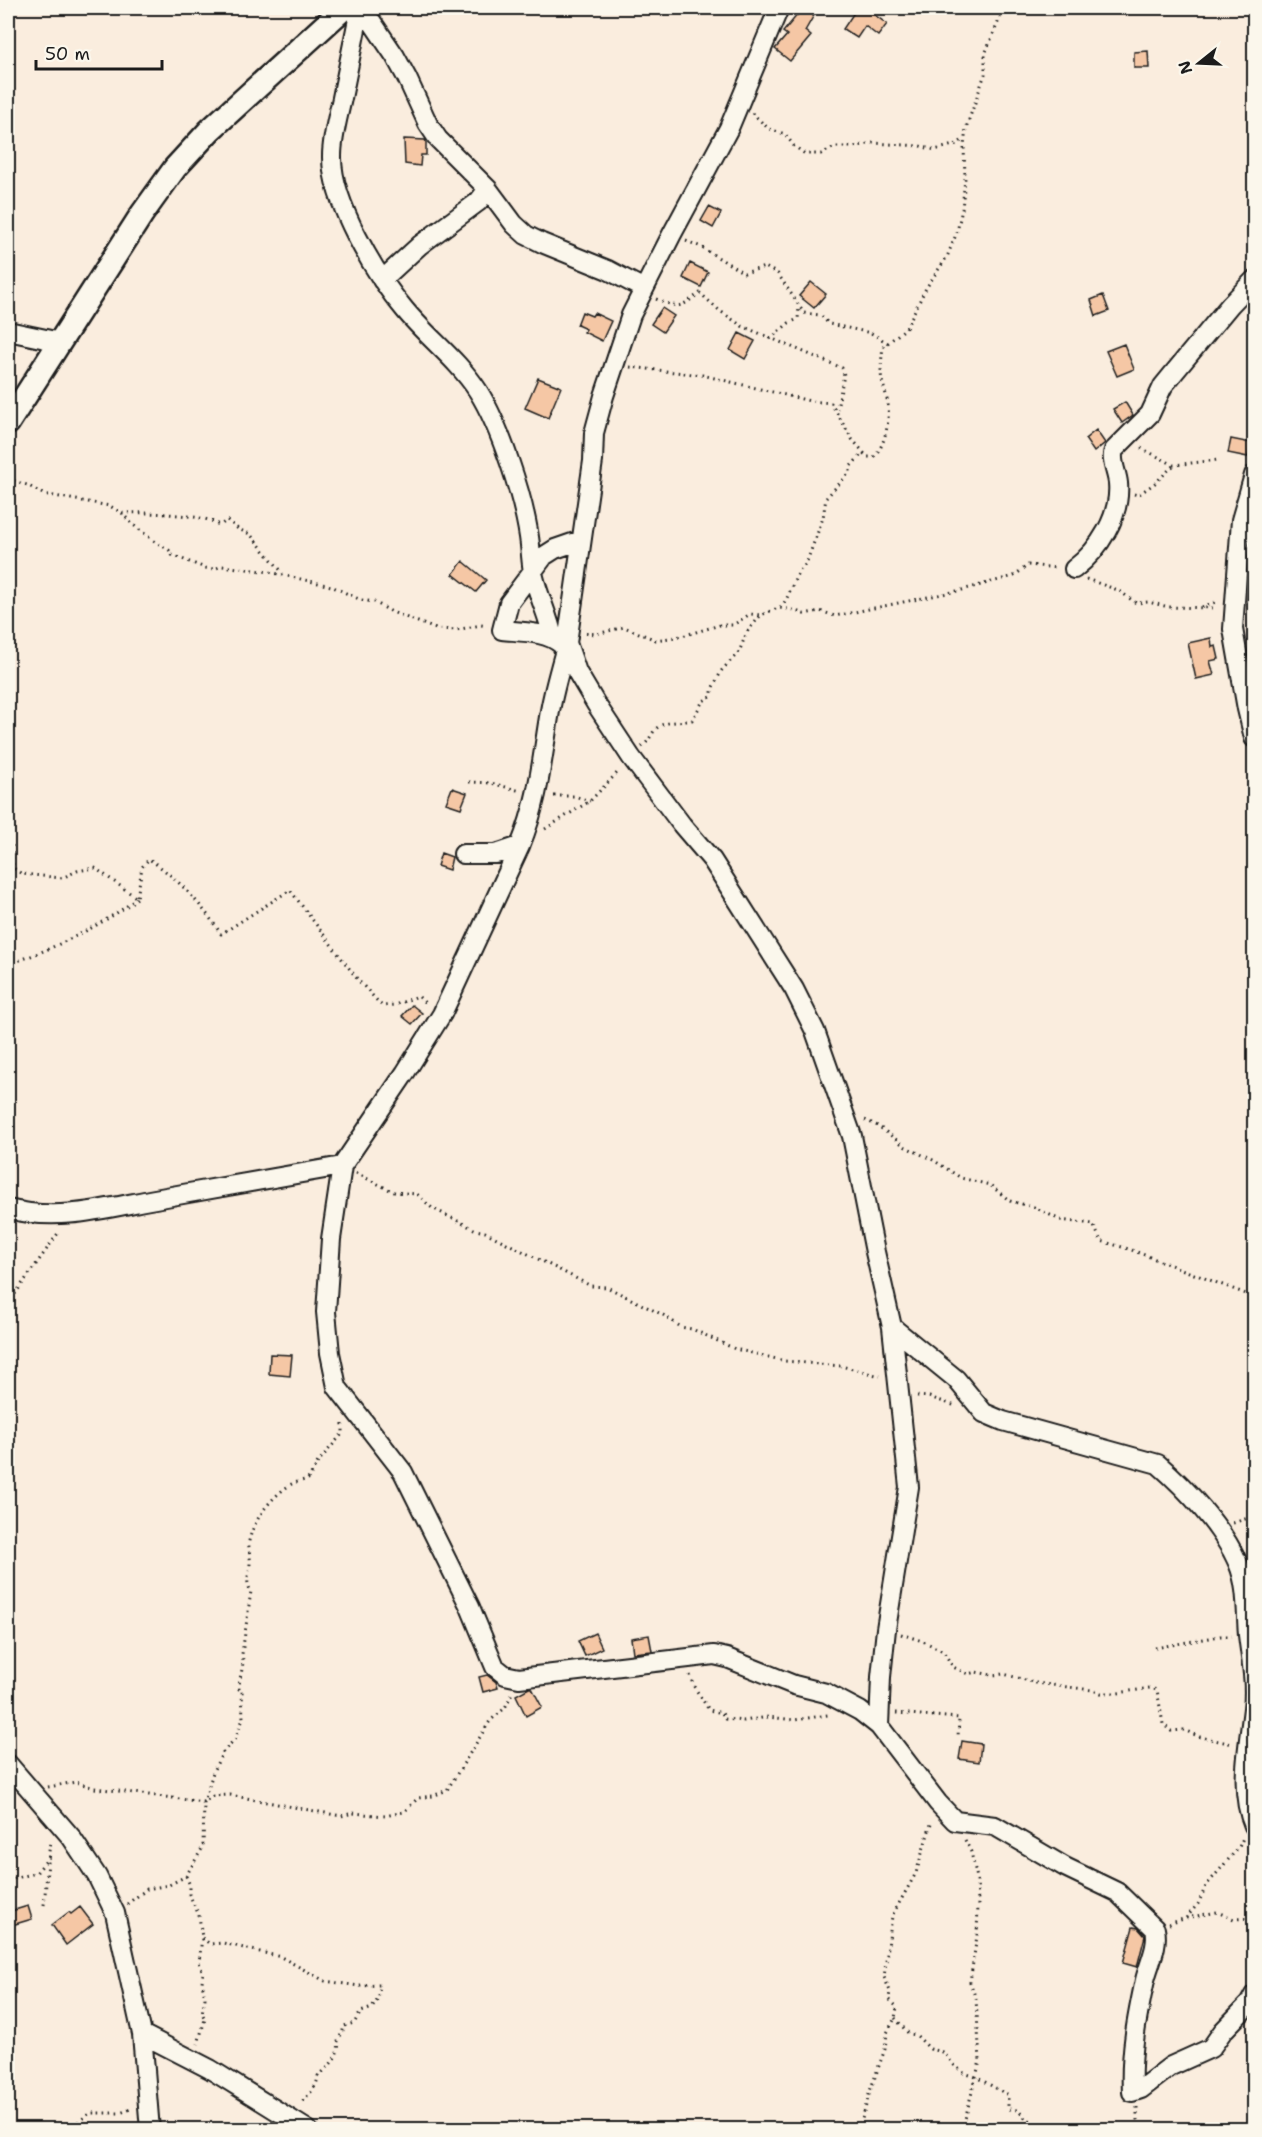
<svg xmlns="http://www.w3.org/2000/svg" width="1262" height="2137" viewBox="0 0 1262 2137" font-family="'Shantell Sans',sans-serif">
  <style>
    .building { fill: #f5c7a5; stroke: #1c1c1c; stroke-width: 1.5 }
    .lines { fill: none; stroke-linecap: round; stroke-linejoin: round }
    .minor-casing { stroke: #1c1c1c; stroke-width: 22 }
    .tertiary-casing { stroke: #1c1c1c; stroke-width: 27 }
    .path { stroke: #1c1c1c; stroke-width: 3; stroke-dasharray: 1.5 4.5; stroke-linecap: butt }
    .minor { stroke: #fbf7ec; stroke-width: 18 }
    .tertiary { stroke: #fbf7ec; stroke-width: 22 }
  </style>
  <rect width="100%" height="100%" fill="#faedde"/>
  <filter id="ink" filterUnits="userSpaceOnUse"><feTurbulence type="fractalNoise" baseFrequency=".0167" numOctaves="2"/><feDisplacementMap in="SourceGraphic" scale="12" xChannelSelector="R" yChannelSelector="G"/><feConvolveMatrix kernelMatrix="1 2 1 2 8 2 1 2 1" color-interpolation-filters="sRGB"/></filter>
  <g filter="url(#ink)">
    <path class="building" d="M803 8H818L805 31 811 36 790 61 775 49 787 35 783 32Z
      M857 8H876L872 13 887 24 878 36 865 26 857 38 843 29Z
      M1148 51 1149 68H1134V52Z
      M404 139 425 140 426 142V155H421L420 166 405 164Z
      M709 207 721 213 713 228 701 221Z
      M690 263 708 272 701 287 683 278Z
      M811 282 826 294 814 308 799 296Z
      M1103 295 1109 311 1096 316 1091 300Z
      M662 308 674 316 663 332 651 324Z
      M582 312 592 316 594 313 611 321 602 341 584 332 586 329 577 325Z
      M739 333 755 341 745 359 730 350Z
      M1124 344 1134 369 1117 376 1106 351Z
      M538 378 561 387 548 418 525 408Z
      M1125 402 1133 415 1122 423 1113 409Z
      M1096 430 1105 443 1094 452 1085 439Z
      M1231 439 1251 443 1248 457 1228 453Z
      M463 561 486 580 476 592 453 574Z
      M1211 638 1212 647 1216 646 1219 659 1210 661 1214 675 1196 679 1188 643Z
      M452 788 467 793 461 808 446 803Z
      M441 853 452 857 449 870 437 866Z
      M412 1005 422 1013 412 1024 402 1016Z
      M270 1354 292 1355 290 1376 269 1374Z
      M595 1633 602 1648 585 1656 578 1641Z
      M649 1635 652 1651 633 1653 631 1638Z
      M487 1675 496 1682 498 1688 483 1692 479 1677Z
      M529 1688H532L542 1707 526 1716 516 1695Z
      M962 1741 981 1744 979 1762 959 1759Z
      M28 1906 32 1919 12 1925 8 1912Z
      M80 1907 93 1924 66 1945 52 1925 69 1912 71 1914Z
      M1133 1927 1138 1928 1145 1936 1137 1967 1123 1963Z"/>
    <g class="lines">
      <g class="minor-casing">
        <path id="minor" d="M358 8 360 9C354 38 348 68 342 98 338 117 332 137 332 156 331 201 376 276 405 310 428 338 458 360 478 391 500 426 523 496 529 537 531 550 531 564 534 577 539 598 549 617 553 638
          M779 8 729 128 672 234 631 315 604 396 594 433 593 461 567 643 577 672 596 704 631 757 682 825 712 860 794 989 815 1031 852 1136 875 1252 892 1327 909 1487 886 1629 881 1677 879 1726
          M360 9 372 22 395 56 407 78 428 124 438 139 488 189 514 224 526 235 542 243 608 270 644 289
          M382 280 420 245 478 202 488 189
          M8 331 60 342
          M1254 475 1241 520 1233 629 1247 709 1254 738
          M1074 569C1099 550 1121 516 1118 483 1117 472 1110 460 1114 450L1150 414 1163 386 1172 375 1230 305 1254 280
          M567 643C561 665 554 688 550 711 542 758 539 800 520 846L442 1014 405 1073 342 1166 331 1239 326 1312 330 1353 337 1387 403 1472 470 1607 495 1667 505 1675 519 1678 714 1655 727 1658 794 1685 826 1693 860 1711 879 1726 938 1803 955 1821 995 1826 1065 1867 1117 1892 1155 1929C1159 1946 1149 1963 1145 1980 1137 2017 1130 2053 1132 2092L1141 2089 1171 2066 1211 2048 1223 2031 1249 2004 1254 1995
          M562 645C547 631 521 632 502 630L509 603 544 556 555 549 581 540
          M463 854H496L520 846
          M8 1209C63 1223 111 1206 166 1197 225 1187 283 1176 342 1166
          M892 1327 956 1379 984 1413 1003 1421 1158 1464C1187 1489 1223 1528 1238 1563 1248 1586 1246 1612 1248 1635 1251 1660 1256 1683 1253 1708 1249 1745 1238 1790 1254 1826
          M8 1764 71 1837 97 1876 115 1913 142 2034 150 2130
          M142 2034 210 2069 308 2130"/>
      </g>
      <g class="tertiary-casing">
        <path id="tertiary" d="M8 423 142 214 175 168 210 130 344 8"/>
      </g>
      <path class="path" d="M752 113 769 129 785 134 794 146 805 154H821L835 147H853L873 143 920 146 935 150 957 144 964 139
        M686 241 699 246 744 273 765 267 778 274 804 313 820 315 829 324 871 333 888 343
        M656 299C681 309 679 308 700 293L720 311 742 326 842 368 844 375 837 409
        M770 339 789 323 798 319 799 307
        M630 367 702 375 810 401 831 403 852 439 865 454
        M1141 448 1174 465 1218 460
        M8 479 27 485 43 494 110 506 122 513 132 524 153 540 169 550 172 555 205 568 214 569 222 566 270 572 331 586 361 600 374 602 392 612 436 629 456 630 481 625 487 626
        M1134 494 1138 495 1155 483 1174 465
        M122 513C140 512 205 514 217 524H222L227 520 238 529 250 534 283 573
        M1086 579 1118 590 1136 603 1148 602 1169 607 1217 608
        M780 607C790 600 792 576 806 564L823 518 826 498 850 472V467L863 453 868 457H874C886 445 891 415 887 399 885 389 881 381 881 371 881 363 882 355 883 347L906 328 926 288 947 257 957 232 962 209 965 178 964 147 966 128 985 74V54L1004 8
        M1202 607 1218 601
        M586 633 597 634 624 627 656 640 682 636 720 625H733L750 614 761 615
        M642 747C648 742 650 737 654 731 662 720 679 723 692 720L703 701 711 697 713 687 722 670 739 652 747 632 761 615 778 608 790 609 804 614 820 611 835 616 962 590 1014 576 1028 565 1057 568
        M469 782 491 783 521 791
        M554 796H574L590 801
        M545 829 590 801 619 771
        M8 834 12 846 13 868 22 874 62 878 77 871 95 868 137 898 142 867 149 859C179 879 202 905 221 934L290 890 358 980 382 1006 395 1005 418 996 427 1005
        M8 964C47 952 106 924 137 898
        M865 1120 878 1126 906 1147 933 1160 961 1178 990 1185 1010 1201 1034 1207 1060 1220 1093 1224 1101 1241 1129 1249 1254 1297
        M356 1173 394 1192 417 1194 432 1208 476 1230 485 1232 591 1286 607 1287 663 1315 681 1327 692 1329 735 1349 785 1361 841 1366 880 1376
        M8 1304 59 1232
        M917 1396 929 1397 956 1406
        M1233 1523 1254 1516
        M901 1634 925 1642 943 1651 953 1667 968 1674 976 1672 992 1675 1004 1674 1036 1683 1092 1690 1101 1693H1118L1150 1688 1157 1690 1163 1724 1171 1731 1184 1730 1200 1737 1233 1744
        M1155 1648 1220 1636H1232
        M690 1675 693 1685 709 1710 722 1713 725 1719 744 1721 768 1717 795 1720 828 1715
        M896 1713 959 1718 958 1737
        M48 1787 76 1782 94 1788 204 1802 213 1796 230 1795 341 1816 353 1813 385 1816 404 1812 418 1798 433 1796 447 1790 490 1721 505 1708 512 1693
        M965 1840 971 1852 977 1878 978 1903 977 1936 970 1982 976 1999 980 2061 965 2119V2130
        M186 1876 189 1883V1894L199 1915 202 1938 199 1962 203 1973 202 1982 205 1998 202 2013 205 2019 198 2044
        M8 1880 36 1873 49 1857
        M8 1894 12 1896
        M127 1904 147 1889 169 1885 186 1876 203 1847 204 1802 214 1769 223 1752 235 1739 243 1719 242 1690 239 1689C239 1676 245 1666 242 1654L251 1591C245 1582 249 1575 250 1564 251 1556 248 1548 249 1541 254 1519 271 1497 290 1485 295 1482 302 1481 308 1479L318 1462 343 1433V1424
        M44 1905 50 1841
        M1186 1918 1198 1904 1206 1886 1239 1847 1243 1838
        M1169 1924 1186 1918 1217 1912 1234 1919 1254 1918
        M202 1938 210 1944 223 1943 281 1957 325 1981 359 1986 380 1985 378 1999 372 2008 361 2012 354 2023 344 2026C343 2032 341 2034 339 2039 335 2048 340 2040 338 2049 336 2060 326 2070 318 2076 317 2089 307 2095 300 2105
        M895 2018 909 2034 916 2035 930 2049 943 2052 954 2065 964 2073 976 2077 1008 2095V2109L1018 2110 1025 2118 1051 2130
        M1137 2107V2130
        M55 2130 78 2122 90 2113H120L131 2109
        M859 2130 870 2091 885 2049 887 2033 895 2018 897 2007 889 1999 890 1991 884 1977 892 1916 916 1873 932 1821"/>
      <use href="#minor" class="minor"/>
      <use href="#tertiary" class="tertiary"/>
    </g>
  </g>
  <rect width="1262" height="2137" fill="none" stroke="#fbf7ec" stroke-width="30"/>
  <rect x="15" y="15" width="1232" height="2107" fill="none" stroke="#1c1c1c" stroke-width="2" filter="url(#ink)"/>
  <g transform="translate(1199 63) rotate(252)" stroke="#fbf7ec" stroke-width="4.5" paint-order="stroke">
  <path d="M0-4.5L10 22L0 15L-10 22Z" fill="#1c1c1c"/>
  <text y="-9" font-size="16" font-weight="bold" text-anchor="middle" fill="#1c1c1c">N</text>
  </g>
  <path d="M36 60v9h126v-9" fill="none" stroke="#1c1c1c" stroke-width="3"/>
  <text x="45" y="60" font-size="18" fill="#1c1c1c" stroke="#fbf7ec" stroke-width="4.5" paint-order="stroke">50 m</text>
</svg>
